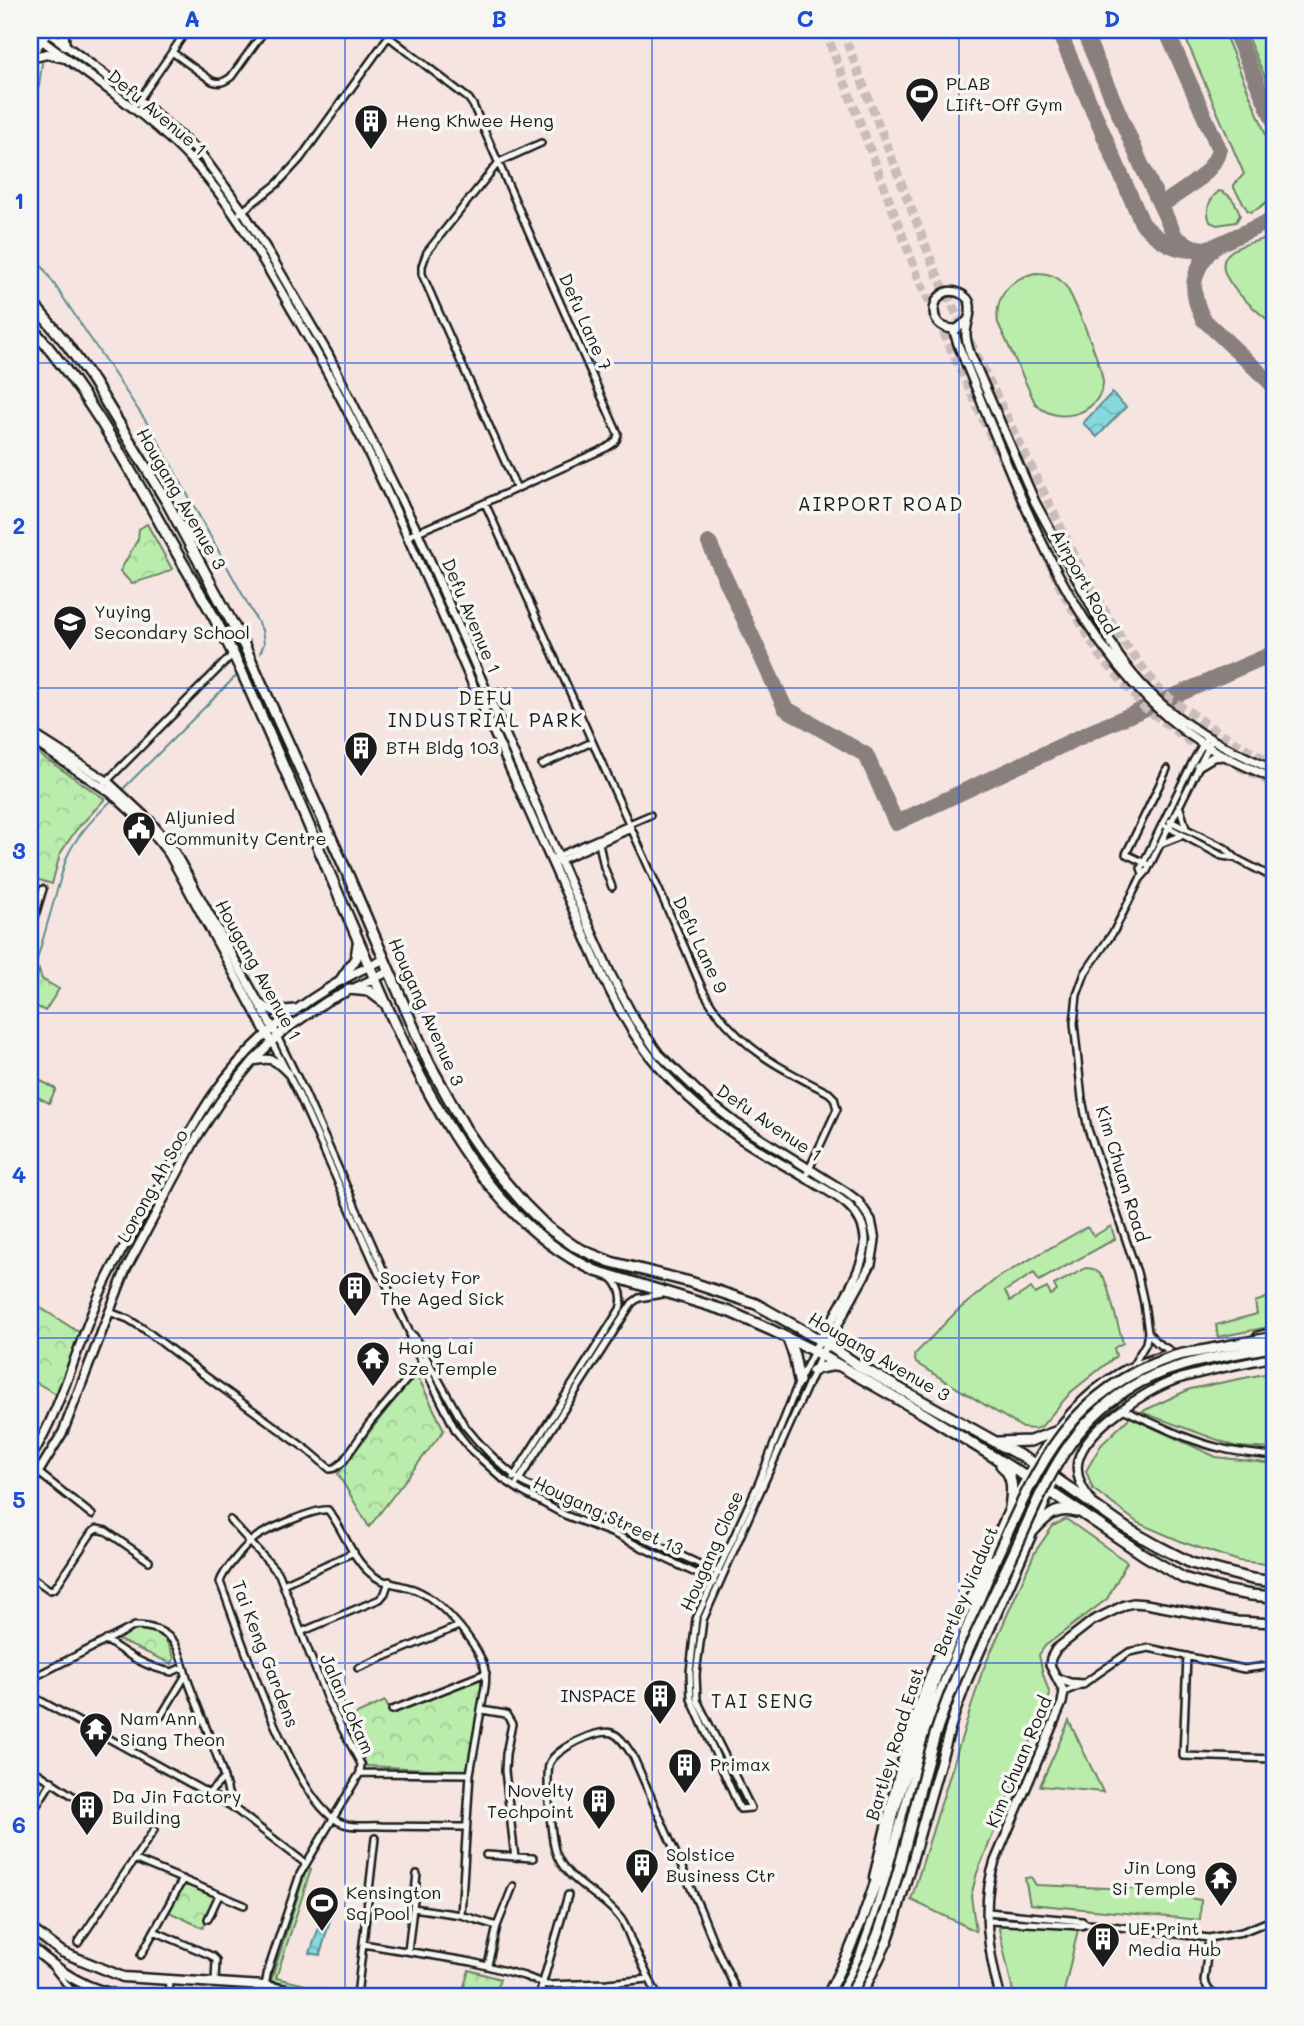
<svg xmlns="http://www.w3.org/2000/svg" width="1304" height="2026" viewBox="0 0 1304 2026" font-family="Mali,sans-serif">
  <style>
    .grass { fill: #baecac; stroke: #6b8464; stroke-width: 2 }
    .park { fill: url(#park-crowns); stroke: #6b8464; stroke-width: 2 }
    .water { fill: url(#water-waves); stroke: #5c8d90; stroke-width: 2 }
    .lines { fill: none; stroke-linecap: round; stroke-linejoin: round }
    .stream { stroke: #5c8d90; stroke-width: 2 }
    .taxiway { stroke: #89807e; stroke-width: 16 }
    .highway-tunnel { stroke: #cabcb9; stroke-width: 9; stroke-dasharray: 9 4.5; stroke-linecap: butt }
    .street-casing { stroke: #1c1c1c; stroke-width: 10 }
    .secondary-casing { stroke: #1c1c1c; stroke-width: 12 }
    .primary-casing { stroke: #1c1c1c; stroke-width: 13 }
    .highway-casing { stroke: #1c1c1c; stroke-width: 14 }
    .street { stroke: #f6f6f2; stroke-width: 5 }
    .secondary { stroke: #f6f6f2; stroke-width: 7 }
    .primary { stroke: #f6f6f2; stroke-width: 8 }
    .highway { stroke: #f6f6f2; stroke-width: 9 }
    .highway-bridge-casing { stroke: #1c1c1c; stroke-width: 14; stroke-linecap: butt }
    .highway-bridge { stroke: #f6f6f2; stroke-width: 9 }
    .grid { fill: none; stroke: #1d4ed8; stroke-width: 2; stroke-opacity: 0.55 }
    .labels { text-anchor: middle; stroke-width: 7; stroke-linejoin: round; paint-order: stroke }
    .poi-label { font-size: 18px; fill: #1c1c1c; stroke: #f6f6f2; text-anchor: start }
    .street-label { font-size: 18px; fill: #1c1c1c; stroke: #f6f6f2 }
    .neighbourhood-label { font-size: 19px; letter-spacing: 2px; fill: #1c1c1c; stroke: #f6f6f2 }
    .neatline { fill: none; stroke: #1d4ed8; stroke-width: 2.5 }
    .grid-label { font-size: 23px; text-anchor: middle; font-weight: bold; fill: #1d4ed8 }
  </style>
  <defs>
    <pattern id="park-crowns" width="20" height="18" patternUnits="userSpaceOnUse" patternTransform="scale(1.75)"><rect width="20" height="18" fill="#baecac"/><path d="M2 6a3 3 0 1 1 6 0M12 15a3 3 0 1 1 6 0" fill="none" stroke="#9fca93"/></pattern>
    <pattern id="water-waves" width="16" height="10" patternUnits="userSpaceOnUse" patternTransform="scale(1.75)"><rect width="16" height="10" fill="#87d8dd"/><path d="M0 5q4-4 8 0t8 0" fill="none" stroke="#74b9bd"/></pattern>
  </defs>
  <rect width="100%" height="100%" fill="#f6e4e0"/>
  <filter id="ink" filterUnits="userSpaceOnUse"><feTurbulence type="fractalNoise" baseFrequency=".0143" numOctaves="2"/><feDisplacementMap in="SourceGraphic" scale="14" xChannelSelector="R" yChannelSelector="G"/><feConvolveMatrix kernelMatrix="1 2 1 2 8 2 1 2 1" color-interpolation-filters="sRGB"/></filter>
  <g filter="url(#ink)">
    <path class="grass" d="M1182 30H1223L1262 124 1274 162V196L1259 208 1251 212 1248 211 1234 188V185L1244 174Z
      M1244 30H1274V98V97Z
      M1219 191C1230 193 1237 204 1240 215L1236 222 1217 225 1210 222C1205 209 1209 199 1219 191Z
      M1274 237V326C1260 312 1208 276 1228 254 1236 245 1263 239 1274 237Z
      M1035 273C1047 273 1056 275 1064 284 1073 294 1104 371 1103 384 1098 416 1055 426 1035 403L998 323C994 297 1010 279 1035 273Z
      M32 1076 56 1089 49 1103 30 1093V1080Z
      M1111 1226 1115 1239 1039 1281 1034 1273 1005 1291 1010 1301 1031 1288 1035 1294 1047 1288 1051 1295 1057 1291 1054 1285 1086 1268 1093 1269 1099 1273 1104 1278 1108 1289 1123 1343 1114 1348 1116 1356 1071 1392 1041 1427 1035 1429 1023 1428 916 1363 914 1355 957 1311 997 1278 1087 1227 1094 1236Z
      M1274 1295V1326L1218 1337 1216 1325 1257 1314 1255 1302Z
      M1274 1372V1449L1237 1447 1141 1412 1190 1389Z
      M1130 1417 1216 1457 1274 1464V1565L1239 1561 1185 1543 1138 1523 1093 1489 1086 1471 1101 1445Z
      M1066 1519 1127 1562 1107 1599 1045 1646 1039 1655 1043 1674 1050 1695 977 1873 971 1896 976 1931 911 1900 982 1672 1035 1552 1053 1526Z
      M1069 1721 1103 1792 1040 1786Z
      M1031 1877 1036 1885 1179 1891 1189 1898 1201 1900 1200 1920 1030 1904 1025 1878Z
      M1008 1921 1078 1929 1063 1996H1014L999 1929 1001 1925Z"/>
    <path class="park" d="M147 524 172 569C159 577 146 578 132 584L120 571 138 539 139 529Z
      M30 748 105 799 76 830 60 854 52 884 36 879 30 875Z
      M39 970 42 979 59 989 45 1011 30 1003Z
      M30 1301 83 1335 60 1396 30 1379Z
      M412 1379H417L420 1381 444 1430 369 1527 338 1474 390 1405Z
      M142 1627C160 1626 169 1643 174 1658L172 1664 116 1639 117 1637Z
      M482 1676 481 1706 467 1771 367 1766 342 1721 385 1701 391 1713Z
      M307 1867 311 1869 276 1978 331 1991 309 1990 271 1981Z
      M185 1886H191L217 1898 203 1928 167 1911 181 1889Z
      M469 1970 500 1979 495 1996H461Z"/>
    <path class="water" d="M1112 393 1126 407 1097 437 1083 423Z
      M325 1910 332 1913 320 1955 310 1953Z"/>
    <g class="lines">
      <path class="stream" d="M30 106 39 86 42 63
        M30 248 153 432 262 630 264 644 260 653
        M121 791 235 677
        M30 984 66 859C76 835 94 818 112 800"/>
      <path class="taxiway" d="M1058 30 1142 223C1159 242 1178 253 1204 249
        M1083 30 1140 162 1176 238 1193 247 1204 249 1215 246
        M1234 30 1274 121
        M1161 206C1181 190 1213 176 1219 149L1166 30
        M1215 246C1192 269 1188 289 1203 319L1274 386
        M1206 250 1274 219
        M709 543 785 708 866 755 896 823 1093 731 1274 653"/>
      <path class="highway-tunnel" d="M825 30 919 279 1003 463
        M842 30 935 270 1085 577 1122 640 1161 692 1212 728 1274 765
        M1047 558 1062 591 1099 654 1144 707 1196 746 1222 759
        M1238 766 1274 784"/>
      <g class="street-casing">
        <path id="street" d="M230 30 235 34
          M389 37 469 99 473 105 618 434C617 442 613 444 606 448L469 510 408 536
          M172 52 212 81C220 84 224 82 231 77L265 30
          M137 103 187 30
          M240 213 277 184 300 159 393 30
          M517 489 422 274V266L427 252 499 162 541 143
          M485 503 685 948C694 969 702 993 716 1011 748 1053 784 1070 829 1093L834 1098 837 1109 805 1178
          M542 765 592 742
          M102 786 233 654
          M1179 805 1186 828
          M1170 821 1225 848 1237 859 1274 878
          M629 824 650 815
          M1166 826 1222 856 1236 858
          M599 843 604 867 612 887
          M1160 844 1183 835
          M551 859 629 825
          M557 862 631 829
          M1147 864 1126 854 1167 769
          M1143 874 1141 868 1192 763 1207 737
          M30 932 43 889
          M277 1036 304 1091 384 1271V1279
          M271 1041 298 1093 379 1274 384 1279 410 1333V1339L456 1431 471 1450 503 1479 521 1491 565 1515 614 1534 714 1582
          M109 1312 128 1319 144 1329 204 1375 309 1451 330 1469 335 1468 343 1462 369 1424 426 1357
          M1148 1332 1156 1342 1174 1353
          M410 1333 414 1336 464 1425C482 1448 502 1467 525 1484L719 1573
          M814 1351 799 1381 759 1482 696 1619 690 1672 691 1699 740 1809 751 1808 697 1700 696 1674 703 1620 821 1355
          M1132 1367 1146 1343 1148 1332 1144 1303 1137 1272 1088 1129 1082 1099 1074 1023 1077 995 1085 973 1114 931 1140 879 1147 871 1212 740
          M1122 1409C1154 1423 1186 1440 1220 1448 1238 1453 1256 1454 1274 1456
          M39 1473 92 1515
          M513 1478 620 1309C624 1297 620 1286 611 1277
          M517 1483 632 1303 639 1298 662 1294
          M230 1520 279 1574 328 1702 361 1764 360 1773 300 1874 268 1970 265 1986
          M30 1576 50 1590 55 1588 92 1532 97 1529 106 1531 149 1561
          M283 1584 354 1552
          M301 1632 380 1599 385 1593 389 1581
          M106 1640C126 1654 147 1668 172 1672L183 1667
          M1187 1656 1183 1756 1274 1759
          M358 1668 459 1626
          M30 1679 135 1626C150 1626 164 1630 174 1642 181 1652 183 1666 187 1678 202 1720 222 1761 231 1806
          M1064 1692 1083 1684 1129 1652 1149 1648 1244 1669 1274 1665
          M30 1695 231 1806 305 1863
          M392 1710 486 1673
          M482 1710 506 1714 512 1724 506 1754 505 1771 515 1858
          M161 1716 186 1675
          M38 1773 79 1800
          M360 1773 470 1774
          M209 1793 224 1778
          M30 1816 52 1781
          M486 1855 533 1858
          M136 1860 244 1905
          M413 1908 461 1915 497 1926
          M988 1912 1082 1921 1086 1924
          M461 1915 470 1774 485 1687C486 1680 486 1673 484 1666 475 1640 440 1600 416 1590 401 1584 382 1584 370 1573 351 1557 344 1530 328 1510 316 1508 266 1530 255 1538 246 1545 223 1571 220 1582 239 1630 295 1810 344 1824 355 1828 370 1825 381 1826 410 1826 438 1827 466 1827
          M208 1919 219 1895
          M989 1921 1081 1926 1086 1924 1103 1925 1209 1938 1242 1932 1274 1919
          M154 1931 212 1956 216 1960 215 1982
          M1209 1938 1204 1981 1209 1990 1216 1996
          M78 1943 154 1830
          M363 1944 472 1962 524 1976 547 1985 607 1983 649 1979
          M408 1951 417 1874
          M141 1955 183 1879
          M488 1965 497 1926 513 1886
          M52 1966 76 1996
          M168 1996 169 1981
          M357 1996 375 1838
          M539 1996 568 1895
          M658 1996C649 1979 641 1961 632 1943 629 1935 626 1926 621 1919 603 1894 564 1882 555 1850 551 1835 546 1780 549 1765 553 1750 597 1728 612 1733 622 1737 627 1748 633 1756L701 1911 713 1941 739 1996"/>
      </g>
      <g class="secondary-casing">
        <path id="secondary" d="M45 30 139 100 201 154 243 211 272 258 328 354 418 533 569 881 611 975 635 1020 659 1054 709 1102 736 1123 846 1192 858 1201 871 1220 875 1240 873 1253 871 1264 821 1355
          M30 31C84 74 146 111 193 162 236 208 267 268 299 322 361 428 410 541 459 653 506 762 556 870 604 979 615 1001 626 1024 641 1044 664 1077 696 1106 728 1130 752 1148 780 1162 806 1178 831 1193 864 1207 865 1240 867 1269 828 1324 814 1351
          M967 321 957 329C921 331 932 282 959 293 980 301 965 321 966 336 967 345 970 354 974 362L1035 502 1118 655C1159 714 1210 742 1274 770
          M953 329 959 347C1017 484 1072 660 1203 744 1225 758 1250 768 1274 779
          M30 732 107 781 151 822 174 851 275 1032
          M30 739 111 793 147 826 169 854 269 1038
          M1198 766 1213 757 1224 756
          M260 1004 274 1011 295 1009
          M253 1061C272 1057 274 1059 288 1073
          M1258 1336 1274 1332
          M30 1459C61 1409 75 1352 98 1298 115 1259 138 1223 159 1187 177 1156 193 1124 213 1095 255 1034 317 988 385 959
          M1035 1464C1057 1426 1082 1395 1121 1372 1135 1364 1152 1360 1167 1354
          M30 1486 63 1432 126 1269 197 1137 221 1100 253 1061 282 1032 327 1001 390 971
          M1091 1500C1082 1489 1075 1475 1078 1461 1085 1429 1146 1390 1175 1380 1207 1370 1241 1364 1274 1357
          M1057 1678 1070 1683 1083 1684
          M1000 1996C989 1954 980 1904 995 1861L1062 1703 1064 1692 1050 1665 1051 1658 1056 1649 1092 1621 1125 1605 1133 1603 1146 1604 1237 1621 1274 1623"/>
      </g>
      <g class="primary-casing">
        <path id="primary" d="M63 30 65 46
          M30 36 34 30
          M30 56 49 30
          M30 58 47 54 65 58
          M977 1581 1010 1508 1035 1464
          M874 1877C895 1792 911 1704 953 1626
          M30 1928 62 1952 123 1977 265 1986 317 1996
          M30 1946C59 1971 88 1993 128 1996
          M827 1996 849 1951 866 1910
          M861 1996 887 1942 895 1919 954 1715 967 1680 1037 1522 1055 1477"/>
      </g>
      <g class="highway-casing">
        <path id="highway" d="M30 300 65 342 93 381 168 504 244 645 348 875 429 1063 465 1128 489 1163 524 1204 547 1227 574 1246 591 1254 611 1262 690 1282 756 1304 827 1344 859 1366 1035 1464 1126 1528 1158 1546 1191 1563 1252 1579 1274 1582
          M30 326C89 392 130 470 173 546 195 585 220 624 238 664 277 749 313 836 350 921 403 1043 467 1213 596 1271L730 1312 771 1330 814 1351 926 1415 1049 1491 1144 1555 1183 1578 1228 1591 1251 1595 1274 1597
          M341 980 356 958 358 944
          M349 989 369 991 385 1003
          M788 1339 794 1355 799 1381
          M813 1371 819 1368 837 1365
          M998 1442 1030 1441 1055 1432
          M1001 1465C1015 1477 1012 1492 1010 1508
          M1033 1531C1046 1517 1056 1506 1076 1512
          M864 1915 880 1870 894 1811 936 1676 964 1610 983 1576
          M840 1996 861 1955 878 1907 931 1716 996 1558"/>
      </g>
      <use href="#street" class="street"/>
      <use href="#secondary" class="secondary"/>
      <use href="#primary" class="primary"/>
      <use href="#highway" class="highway"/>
      <g class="highway-bridge-casing">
        <path id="highway-bridge" d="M996 1558C1037 1468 1068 1392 1169 1358 1179 1354 1190 1353 1200 1351 1225 1346 1250 1342 1274 1337
          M850 1996C895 1915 908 1823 935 1735 956 1670 988 1608 1017 1546 1045 1484 1067 1427 1128 1389 1172 1361 1225 1357 1274 1346"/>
      </g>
      <use href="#highway-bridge" class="highway-bridge"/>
    </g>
  </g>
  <path class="grid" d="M345 30V1996M652 30V1996M959 30V1996M30 363H1274M30 688H1274M30 1013H1274M30 1338H1274M30 1663H1274"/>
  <defs>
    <g id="stadium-pin" transform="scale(1.75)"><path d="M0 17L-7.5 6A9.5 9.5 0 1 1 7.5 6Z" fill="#1c1c1c" stroke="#f6f6f2"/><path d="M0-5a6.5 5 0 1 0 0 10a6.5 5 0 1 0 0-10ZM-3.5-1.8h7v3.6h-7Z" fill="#fff"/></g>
    <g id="building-pin" transform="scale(1.75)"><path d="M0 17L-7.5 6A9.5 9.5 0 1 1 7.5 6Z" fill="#1c1c1c" stroke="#f6f6f2"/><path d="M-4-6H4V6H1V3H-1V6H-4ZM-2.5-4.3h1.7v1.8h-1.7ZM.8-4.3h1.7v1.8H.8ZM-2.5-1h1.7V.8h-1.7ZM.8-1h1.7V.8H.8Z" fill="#fff"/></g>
    <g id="school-pin" transform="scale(1.75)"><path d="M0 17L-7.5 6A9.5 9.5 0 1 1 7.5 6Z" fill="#1c1c1c" stroke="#f6f6f2"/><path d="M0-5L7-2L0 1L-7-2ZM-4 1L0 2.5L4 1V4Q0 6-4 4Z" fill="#fff"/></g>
    <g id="civic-pin" transform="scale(1.75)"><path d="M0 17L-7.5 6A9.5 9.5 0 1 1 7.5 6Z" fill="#1c1c1c" stroke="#f6f6f2"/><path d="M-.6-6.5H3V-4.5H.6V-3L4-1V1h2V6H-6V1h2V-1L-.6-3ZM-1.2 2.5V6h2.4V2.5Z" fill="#fff"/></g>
    <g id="temple-pin" transform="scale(1.75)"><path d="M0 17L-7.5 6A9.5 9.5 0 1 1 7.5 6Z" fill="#1c1c1c" stroke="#f6f6f2"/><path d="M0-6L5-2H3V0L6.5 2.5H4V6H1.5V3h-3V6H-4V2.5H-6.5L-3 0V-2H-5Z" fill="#fff"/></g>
  </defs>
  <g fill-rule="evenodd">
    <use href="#stadium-pin" x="922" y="94"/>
    <use href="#building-pin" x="371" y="121"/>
    <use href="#school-pin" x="70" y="622"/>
    <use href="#building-pin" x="361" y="748"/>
    <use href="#civic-pin" x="139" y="828"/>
    <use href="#building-pin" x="355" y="1288"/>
    <use href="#temple-pin" x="373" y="1358"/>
    <use href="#building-pin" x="660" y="1696"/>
    <use href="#temple-pin" x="96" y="1729"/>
    <use href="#building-pin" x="685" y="1765"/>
    <use href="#building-pin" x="599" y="1801"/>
    <use href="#building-pin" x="87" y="1807"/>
    <use href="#building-pin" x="642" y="1865"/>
    <use href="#temple-pin" x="1221" y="1878"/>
    <use href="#stadium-pin" x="322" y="1903"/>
    <use href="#building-pin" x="1103" y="1939"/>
  </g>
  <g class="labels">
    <g class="poi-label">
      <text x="946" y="90">PLAB<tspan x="946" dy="21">LIift-Off Gym</tspan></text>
      <text x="396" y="127">Heng Khwee Heng</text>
      <text x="94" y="618">Yuying<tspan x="94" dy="21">Secondary School</tspan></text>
      <text x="386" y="754">BTH Bldg 103</text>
      <text x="164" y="824">Aljunied<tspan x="164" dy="21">Community Centre</tspan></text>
      <text x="380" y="1284">Society For<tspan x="380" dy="21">The Aged Sick</tspan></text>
      <text x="398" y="1354">Hong Lai<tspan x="398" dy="21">Sze Temple</tspan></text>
      <text x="636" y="1702" text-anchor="end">INSPACE</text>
      <text x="120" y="1725">Nam Ann<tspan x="120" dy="21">Siang Theon</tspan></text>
      <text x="710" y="1771">Primax</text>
      <text x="574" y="1797" text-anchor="end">Novelty<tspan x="574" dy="21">Techpoint</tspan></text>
      <text x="112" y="1803">Da Jin Factory<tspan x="112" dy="21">Building</tspan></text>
      <text x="666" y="1861">Solstice<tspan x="666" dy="21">Business Ctr</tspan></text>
      <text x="1196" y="1874" text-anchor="end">Jin Long<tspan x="1196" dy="21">Si Temple</tspan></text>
      <text x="346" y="1899">Kensington<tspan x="346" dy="21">Sq Pool</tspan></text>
      <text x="1128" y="1935">UE Print<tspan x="1128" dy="21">Media Hub</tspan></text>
    </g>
    <g class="street-label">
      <text transform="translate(157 113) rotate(40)" y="6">Defu Avenue 1</text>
      <text transform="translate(585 322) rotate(66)" y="6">Defu Lane 7</text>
      <text transform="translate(181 499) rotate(60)" y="6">Hougang Avenue 3</text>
      <text transform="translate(1084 582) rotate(61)" y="6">Airport Road</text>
      <text transform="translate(471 616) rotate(67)" y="6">Defu Avenue 1</text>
      <text transform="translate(700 945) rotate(65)" y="6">Defu Lane 9</text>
      <text transform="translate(258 970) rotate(61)" y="6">Hougang Avenue 1</text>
      <text transform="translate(426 1012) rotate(66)" y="6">Hougang Avenue 3</text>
      <text transform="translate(769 1123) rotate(34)" y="6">Defu Avenue 1</text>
      <text transform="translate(1122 1174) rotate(73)" y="6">Kim Chuan Road</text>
      <text transform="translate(153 1186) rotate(-61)" y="6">Lorong Ah Soo</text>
      <text transform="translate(879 1357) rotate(30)" y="6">Hougang Avenue 3</text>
      <text transform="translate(608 1516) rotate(25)" y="6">Hougang Street 13</text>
      <text transform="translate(712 1551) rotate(-66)" y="6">Hougang Close</text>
      <text transform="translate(966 1591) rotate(-67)" y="6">Bartley Viaduct</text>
      <text transform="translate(265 1654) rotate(69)" y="6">Tai Keng Gardens</text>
      <text transform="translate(347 1704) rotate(66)" y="6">Jalan Lokam</text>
      <text transform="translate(895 1744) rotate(-73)" y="6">Bartley Road East</text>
      <text transform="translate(1019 1762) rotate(-67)" y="6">Kim Chuan Road</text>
    </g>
    <g class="neighbourhood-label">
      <text x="881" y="511">AIRPORT ROAD</text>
      <text x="486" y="705">DEFU<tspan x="486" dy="22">INDUSTRIAL PARK</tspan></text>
      <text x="763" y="1708">TAI SENG</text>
    </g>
  </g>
  <rect width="1304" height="2026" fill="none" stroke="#f6f6f2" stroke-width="77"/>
  <rect x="38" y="38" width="1228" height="1950" class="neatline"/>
  <g class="grid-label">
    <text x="192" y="27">A</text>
    <text x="499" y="27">B</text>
    <text x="805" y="27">C</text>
    <text x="1112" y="27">D</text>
    <text x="19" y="209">1</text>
    <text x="19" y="534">2</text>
    <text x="19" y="859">3</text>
    <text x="19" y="1183">4</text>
    <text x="19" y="1508">5</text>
    <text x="19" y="1833">6</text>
  </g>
</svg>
